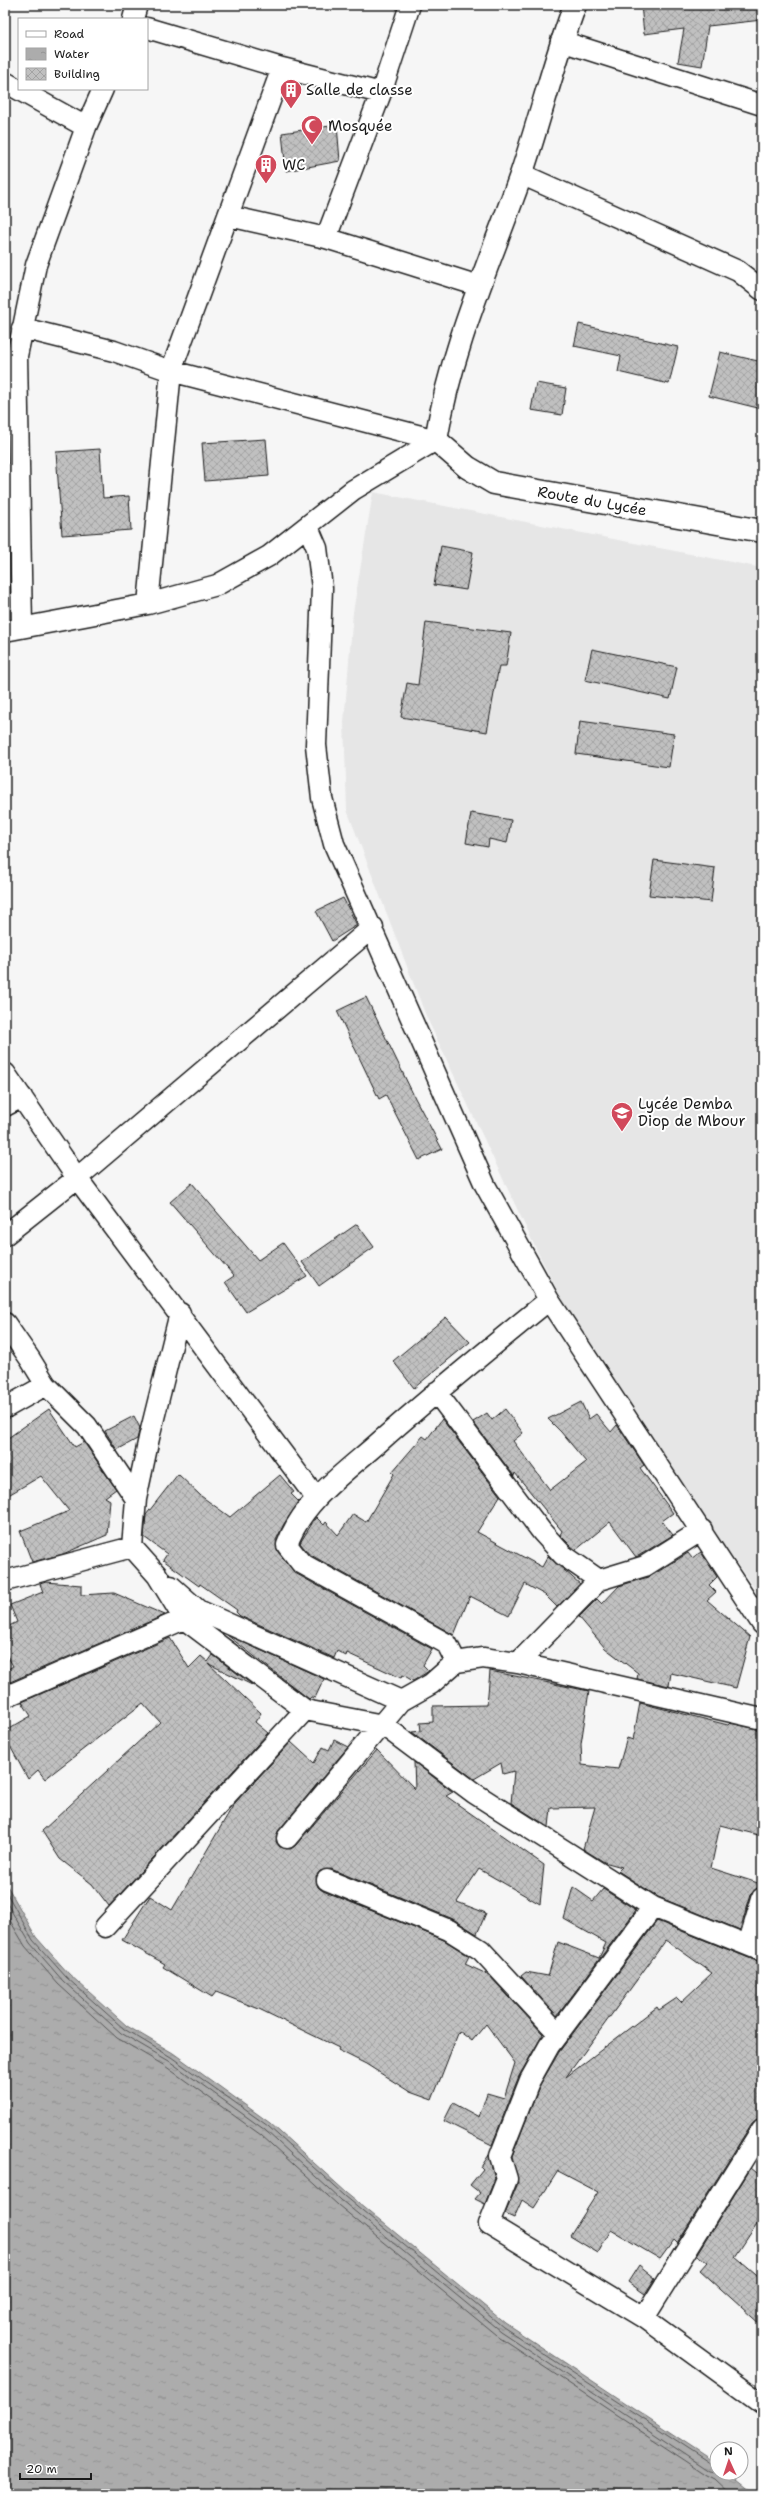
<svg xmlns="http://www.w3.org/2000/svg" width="767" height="2499" viewBox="0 0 767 2499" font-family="'Shantell Sans',sans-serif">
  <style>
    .built { fill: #e6e6e6 }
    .water { fill: url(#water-ripples); stroke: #727272 }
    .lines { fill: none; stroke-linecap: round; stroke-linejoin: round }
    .shore { stroke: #565656; stroke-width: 1 }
    .building { fill: url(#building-cross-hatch); stroke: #1c1c1c; fill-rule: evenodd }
    .minor-casing { stroke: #1c1c1c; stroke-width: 23 }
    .secondary-casing { stroke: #1c1c1c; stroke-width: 25 }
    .minor { stroke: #fff; stroke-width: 20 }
    .secondary { stroke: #fff; stroke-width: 22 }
    .labels { text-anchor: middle; stroke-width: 4; stroke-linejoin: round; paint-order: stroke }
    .poi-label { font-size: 15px; fill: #1c1c1c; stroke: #fff; text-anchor: start }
    .street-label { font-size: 15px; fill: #1c1c1c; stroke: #fff }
  </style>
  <defs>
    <pattern id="water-ripples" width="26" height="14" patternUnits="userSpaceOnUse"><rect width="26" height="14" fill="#acacac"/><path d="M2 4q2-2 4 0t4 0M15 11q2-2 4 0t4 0" fill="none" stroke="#939393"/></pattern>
    <pattern id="building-cross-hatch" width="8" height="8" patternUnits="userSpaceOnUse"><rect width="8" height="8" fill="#c0c0c0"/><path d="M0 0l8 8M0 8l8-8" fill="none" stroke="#a4a4a4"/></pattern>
  </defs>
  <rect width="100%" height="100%" fill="#f6f6f6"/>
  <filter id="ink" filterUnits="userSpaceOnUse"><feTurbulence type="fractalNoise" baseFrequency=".025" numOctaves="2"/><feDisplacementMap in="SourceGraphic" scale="8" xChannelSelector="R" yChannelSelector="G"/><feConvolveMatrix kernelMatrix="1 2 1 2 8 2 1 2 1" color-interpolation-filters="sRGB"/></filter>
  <g filter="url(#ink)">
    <path class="built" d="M373 492 762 568V1599L597 1366 537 1251 426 1016 347 810 344 722 353 612Z"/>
    <path class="water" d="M5 1882 36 1937 69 1974 127 2026 173 2053 270 2123 347 2193 505 2323 709 2458 717 2464V2473H728L755 2494H5Z"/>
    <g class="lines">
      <path class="shore" d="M5 1890 33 1940 66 1977 124 2029 171 2057 268 2126 345 2196 503 2327 717 2467
        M5 1900 30 1943 63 1981 121 2033 169 2061 265 2130 341 2200 500 2331 710 2471 717 2472
        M5 1912 25 1946 58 1984 117 2038 165 2066 261 2135 338 2205 496 2335 707 2475 715 2479 731 2494"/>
    </g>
    <path class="building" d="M641 5H762V20L708 26 702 66 678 62 684 29 644 34Z
      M337 125 340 161 286 171 282 133Z
      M579 324 678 347 669 384 618 372 621 356 574 346Z
      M720 352 762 362V409L709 396Z
      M536 383 566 388 562 415 531 410Z
      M266 439 269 476 205 481 202 443Z
      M100 449 103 498 129 496 131 530 62 535 56 452Z
      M441 546 473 552 466 590 434 585Z
      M426 622 511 633 506 666H499L487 732 401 717 407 683 418 685Z
      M592 649 677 667 670 699 585 680Z
      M580 721 674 734 669 767 576 754Z
      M471 813 511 820 507 843 489 839 488 847 466 843Z
      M654 860 715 868 711 902 649 895Z
      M343 898 357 925 332 941 316 911Z
      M366 997 415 1098 442 1149 419 1160 386 1095 379 1099 337 1011Z
      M192 1183 258 1260 283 1243 307 1276 246 1312 225 1282 234 1276 170 1202Z
      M357 1224 374 1247 319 1286 302 1262Z
      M446 1317 470 1342 414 1388 393 1361Z
      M581 1402 589 1419 596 1414 611 1432 617 1425 644 1465 640 1468 673 1513 662 1521 673 1535 640 1555 636 1557 610 1522 576 1550 571 1546 560 1535 562 1531 515 1473 514 1476 473 1422 487 1413 492 1420 505 1409 523 1433 513 1441 550 1490 586 1462 561 1432 548 1419Z
      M49 1409 75 1447 84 1442 116 1489 105 1497 110 1500 107 1535 63 1554 32 1562 20 1531 69 1511 41 1476 5 1497V1440Z
      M134 1416 140 1428 137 1439 117 1450 105 1431Z
      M442 1419 500 1496 477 1532 542 1567 548 1556 580 1584 557 1607 545 1595 525 1584 509 1616 470 1596 454 1635 309 1554 300 1543 316 1517 324 1525 326 1522 338 1535 353 1514 366 1522 394 1474 392 1472 423 1436 427 1439Z
      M178 1474 201 1496 230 1517 280 1475 294 1492 291 1494 299 1502 284 1524 276 1540 278 1552 295 1573 432 1649 423 1665 429 1671 413 1681 403 1675 401 1678 347 1653 346 1656 337 1651 334 1658 240 1616 236 1612 237 1610 200 1584 199 1586 163 1560 167 1554 144 1537 146 1515Z
      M701 1552 717 1577 709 1585 716 1592 707 1600 750 1637 736 1688 671 1673 669 1686 637 1679 638 1673 605 1648 579 1617 597 1599 602 1604 619 1586 651 1576 688 1553 692 1558Z
      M46 1582 81 1585V1595L114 1593 165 1615 10 1682 5 1674V1671L13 1666 5 1652V1628L17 1622 10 1605 43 1592 40 1584Z
      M227 1635 324 1679 315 1698 311 1697 309 1699Z
      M170 1638 189 1668 201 1656 208 1662 213 1655 254 1686 209 1664 261 1713 255 1722 268 1733 109 1906 92 1884 60 1859 42 1831 160 1722 143 1703 45 1779 38 1770 28 1779 5 1737V1731L31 1716 22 1702Z
      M490 1671 589 1691 581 1744 582 1765 618 1769 627 1738 633 1740 640 1703 728 1725 730 1723 762 1730V1836L720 1825 711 1868 761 1884 751 1894 740 1930 658 1897 618 1871 622 1867 604 1862 583 1849 595 1807 551 1808 549 1827 511 1803 514 1771 503 1774 501 1763 474 1779 412 1732 421 1731 420 1723 433 1722V1706L487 1705Z
      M334 1740 348 1747 278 1831 276 1842 280 1847 291 1849 296 1845 377 1750 415 1789 414 1762 453 1792 446 1796 544 1865 540 1904 479 1869 457 1902 486 1913 477 1934 453 1919 331 1869 320 1871 316 1876 318 1887 323 1891 444 1940 469 1956 465 1964 489 1975 543 2034 519 2076 492 2145 444 2121 453 2103 479 2117 487 2093 504 2098 515 2063 486 2024 472 2041 459 2031 432 2100 410 2092 366 2064 338 2050 339 2048 259 2009 216 1992 212 1997 163 1967 165 1964 122 1940 150 1896 172 1910 234 1804 291 1742 314 1763 323 1747 329 1750Z
      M573 1887 593 1901 603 1889 636 1910 557 2016 521 1976 526 1972 548 1976 558 1942 599 1958 606 1943 564 1919Z
      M657 1921 754 1960 762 1966V2118L752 2123 677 2243 674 2240 660 2259 611 2230 598 2253 570 2236 598 2192 558 2171 534 2208 522 2200 514 2218 505 2214 518 2183 512 2156 540 2085 559 2052ZM666 1940 712 1973 681 2002 677 1998 659 2010 657 2007 566 2077Z
      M489 2155 495 2178 485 2204 475 2199 480 2193 470 2185 483 2169 481 2167Z
      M751 2168 762 2177V2216L735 2257 762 2280V2326L700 2270 707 2262 697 2255Z
      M639 2265 655 2278 645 2294 628 2282Z"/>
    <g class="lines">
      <g class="minor-casing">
        <path id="minor" d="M133 19 137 5
          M147 28 282 68 381 93
          M561 41 762 105
          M5 82 86 127
          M521 174 738 271 762 290
          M229 216 326 238 479 286
          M326 238 381 93 410 5
          M22 328 114 351 171 371 436 440
          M308 527 317 548 322 588 316 745 322 798 334 844 485 1185 549 1300 762 1624
          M148 604 171 371 282 68
          M22 627 17 356 36 265 86 127 103 89
          M5 631 148 604 217 585 269 556 353 490 436 440
          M5 1073 77 1178 316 1498
          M5 1106 22 1097
          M5 1235 77 1178 373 927
          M5 1323 30 1359 46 1385 87 1426 136 1499 132 1547 157 1575 184 1619 305 1710 383 1725 474 1793 653 1907 762 1951
          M436 1392 542 1532 563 1555 599 1580 645 1566 702 1530
          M5 1408 46 1385
          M136 1499 149 1438 180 1313
          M5 1581 132 1547
          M171 1586 198 1610 401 1701
          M456 1662 447 1644 301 1563 287 1545C302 1502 344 1473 377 1444 433 1394 491 1347 549 1300
          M518 1663 599 1580
          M5 1697 184 1619
          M287 1838 401 1701 431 1684 456 1662 483 1658 518 1663 762 1719
          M327 1880 449 1930 481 1950 558 2033
          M653 1907 549 2046 530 2080 500 2156 507 2179 489 2224 644 2318 762 2404
          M105 1927 305 1710
          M748 1945 762 1898
          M644 2318 762 2129"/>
      </g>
      <g class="secondary-casing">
        <path id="secondary" d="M575 5C554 61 540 119 521 175 490 262 451 348 436 440L467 467 494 483 762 531"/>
      </g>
      <use href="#minor" class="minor"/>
      <use href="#secondary" class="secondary"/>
    </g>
  </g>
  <defs>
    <g id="building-pin" transform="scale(1.15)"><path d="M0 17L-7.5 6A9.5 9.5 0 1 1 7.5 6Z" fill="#d1495b" stroke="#fff"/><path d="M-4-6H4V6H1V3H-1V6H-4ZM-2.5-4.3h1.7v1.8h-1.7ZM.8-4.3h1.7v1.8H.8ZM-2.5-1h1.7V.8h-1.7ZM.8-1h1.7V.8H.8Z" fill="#fff"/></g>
    <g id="mosque-pin" transform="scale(1.15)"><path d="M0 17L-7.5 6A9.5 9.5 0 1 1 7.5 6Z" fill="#d1495b" stroke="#fff"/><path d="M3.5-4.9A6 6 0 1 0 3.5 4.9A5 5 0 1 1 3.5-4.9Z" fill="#fff"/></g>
    <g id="school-pin" transform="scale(1.15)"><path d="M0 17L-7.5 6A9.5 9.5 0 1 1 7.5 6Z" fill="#d1495b" stroke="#fff"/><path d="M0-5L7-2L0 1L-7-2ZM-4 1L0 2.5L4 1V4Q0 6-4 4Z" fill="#fff"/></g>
  </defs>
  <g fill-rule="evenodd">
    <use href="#building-pin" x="291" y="90"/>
    <use href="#mosque-pin" x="312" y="126"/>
    <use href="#building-pin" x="266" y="165"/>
    <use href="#school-pin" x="622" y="1113"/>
  </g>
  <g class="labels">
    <g class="poi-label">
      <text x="306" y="95">Salle de classe</text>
      <text x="328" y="131">Mosquée</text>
      <text x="282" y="170">WC</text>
      <text x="638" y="1109">Lycée Demba<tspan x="638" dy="17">Diop de Mbour</tspan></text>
    </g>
    <g class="street-label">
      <text transform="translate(592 501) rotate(10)" y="5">Route du Lycée</text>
    </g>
  </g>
  <rect width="767" height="2499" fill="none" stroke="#fff" stroke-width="20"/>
  <rect x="10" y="10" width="747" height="2479" fill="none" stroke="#1c1c1c" stroke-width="1.5" filter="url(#ink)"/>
  <rect x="18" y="18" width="130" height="72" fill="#ffffff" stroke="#a4a4a4"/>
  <rect x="26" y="31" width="20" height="6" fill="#ffffff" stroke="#a4a4a4"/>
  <text x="54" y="38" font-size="12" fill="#1c1c1c">Road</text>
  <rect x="26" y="48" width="20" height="12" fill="url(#water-ripples)" stroke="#a4a4a4"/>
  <text x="54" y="58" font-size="12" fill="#1c1c1c">Water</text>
  <rect x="26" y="68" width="20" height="12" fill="url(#building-cross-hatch)" stroke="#a4a4a4"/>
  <text x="54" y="78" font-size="12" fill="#1c1c1c">Building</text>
  <g transform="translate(729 2461) rotate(357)"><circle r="19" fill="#ffffff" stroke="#a4a4a4"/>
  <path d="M0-3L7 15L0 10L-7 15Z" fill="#d1495b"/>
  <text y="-6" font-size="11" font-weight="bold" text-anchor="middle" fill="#1c1c1c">N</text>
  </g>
  <path d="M20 2473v6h71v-6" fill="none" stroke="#1c1c1c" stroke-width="2"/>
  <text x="26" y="2473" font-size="12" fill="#1c1c1c" stroke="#ffffff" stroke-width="3" paint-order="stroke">20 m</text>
</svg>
